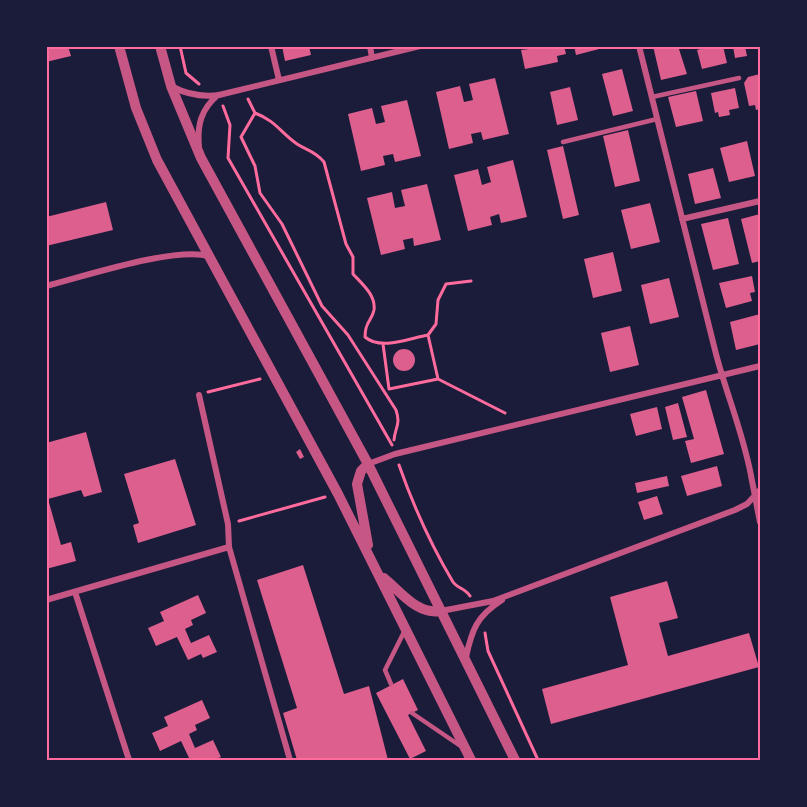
<svg xmlns="http://www.w3.org/2000/svg" width="807" height="807" viewBox="0 0 807 807" font-family="'Times New Roman',serif">
  <style>
    .building { fill: #dd5f8e }
    .lines { fill: none; stroke-linecap: round; stroke-linejoin: round }
    .path { stroke: #ff6b9d; stroke-width: 3 }
    .service { stroke: #c65784; stroke-width: 4.5 }
    .minor { stroke: #c65784; stroke-width: 6 }
    .tertiary { stroke: #c65784; stroke-width: 10 }
    .neatline { fill: none; stroke: #ff6b9d; stroke-width: 2 }
  </style>
  <rect width="100%" height="100%" fill="#1b1b3a"/>
  <path class="building" d="M46 46H68L71 56 46 62Z
    M282 46H309L311 55 285 61Z
    M529 46H564L566 54 557 56 558 62 525 69 521 50 529 49Z
    M574 46H602L603 48 576 55Z
    M653 46H678L687 74 661 80Z
    M710 46H723L727 63 702 69 697 50Z
    M733 46H745L747 56 735 58Z
    M622 69 633 111 613 116 602 74Z
    M760 74V109L756 110 755 105 749 106 744 83 748 77Z
    M495 78 509 134 483 140 481 132 471 134 473 143 449 149 436 92 460 86 464 102 473 100 469 84Z
    M570 87 578 120 557 125 550 92Z
    M735 88 739 108 729 110 730 115 719 117 718 112 715 113 711 93Z
    M696 91 703 121 676 127 668 97Z
    M407 100 421 156 395 162 393 154 383 156 385 165 361 171 348 114 372 108 376 124 385 122 381 106Z
    M628 130 640 181 615 187 603 136Z
    M747 141 755 176 729 182 720 148Z
    M563 146 579 215 563 219 547 150Z
    M513 160 527 217 501 223 499 214 490 217 492 225 468 231 454 175 478 169 482 185 491 182 487 167Z
    M713 168 721 198 695 204 688 174Z
    M427 184 441 240 414 246 413 238 403 240 405 249 381 255 367 198 392 192 395 208 405 206 401 190Z
    M106 202 113 230 46 246V217Z
    M650 203 660 242 631 249 621 210Z
    M760 214V261L752 263 741 219Z
    M728 218 739 264 713 270 701 224Z
    M613 252 622 291 593 298 584 259Z
    M752 276 755 292 750 293 752 301 726 308 719 283Z
    M669 278 679 317 650 324 641 285Z
    M760 314V344L736 350 730 322Z
    M630 326 639 365 610 372 601 333Z
    M393 360a11 11 0 1 1 22 0a11 11 0 1 1-22 0Z
    M706 390 724 454 691 463 685 441 694 439 682 397Z
    M678 403 687 437 673 440 665 407Z
    M657 407 662 429 636 436 630 414Z
    M86 432 102 492 84 497 81 490 48 499 61 545 71 542 76 561 46 569V443Z
    M300 449 304 457 300 459 296 452Z
    M175 459 196 525 138 543 133 525 139 523 124 474Z
    M717 466 722 486 687 496 681 476Z
    M667 476 669 486 637 493 635 483Z
    M657 496 663 514 644 520 638 502Z
    M303 565 344 694 369 686 388 760H297L283 713 297 708 257 580Z
    M667 581 678 618 659 623 668 656 749 633 759 667 551 724 542 689 628 665 610 597Z
    M198 595 206 613 191 620 193 625 185 629 191 643 209 635 217 652 203 658 201 654 188 660 177 637 156 646 148 628 164 621 160 612Z
    M403 679 418 710 408 715 426 751 410 759 376 693Z
    M202 700 210 718 195 725 197 730 189 734 195 748 213 740 221 757 213 760H205V759L190 760 181 741 160 751 152 733 168 726 164 717Z"/>
  <g class="lines">
    <path class="path" d="M180 46 186 73 199 84
      M248 99 255 113C276 121 280 132 297 144 308 151 315 151 324 162L346 244 353 257V274C362 284 376 295 374 310 372 321 365 321 365 337 381 351 410 338 428 335
      M223 106 230 125 228 158 392 445
      M255 113 241 137 255 166 260 193 282 224 322 306 348 335 396 410C401 425 395 427 394 440
      M471 281 446 284 438 300 436 324 428 335 438 379 505 413
      M383 344 389 389 438 379
      M208 392 260 379
      M399 465C413 505 431 545 453 582 457 588 466 589 470 596
      M239 521 325 497
      M485 633 488 651 538 760"/>
    <path class="service" d="M652 97 739 78
      M563 142 657 119
      M391 684 385 670 405 630
      M412 713 462 747"/>
    <path class="minor" d="M271 46 279 80
      M370 46 372 58
      M639 46 716 354C727 396 745 438 752 481 755 495 757 508 760 522
      M173 87C188 95 202 97 219 95L420 46
      M199 147C197 125 201 109 218 95
      M682 219 760 201
      M46 286C86 276 172 247 209 256
      M199 395 228 524 229 547 290 760
      M368 464 395 454 760 366
      M75 592 129 760
      M46 600 229 547
      M441 611 493 601 735 510 747 504 760 490
      M466 657C472 629 477 616 502 600"/>
    <path class="tertiary" d="M119 46 136 108 157 160 338 494 471 760
      M160 46 171 86 201 158 368 464 515 760
      M368 545 357 484 361 471 368 464
      M384 578C401 592 417 615 441 611"/>
  </g>
  <rect width="807" height="807" fill="none" stroke="#1b1b3a" stroke-width="96"/>
  <rect x="48" y="48" width="711" height="711" class="neatline"/>
</svg>
